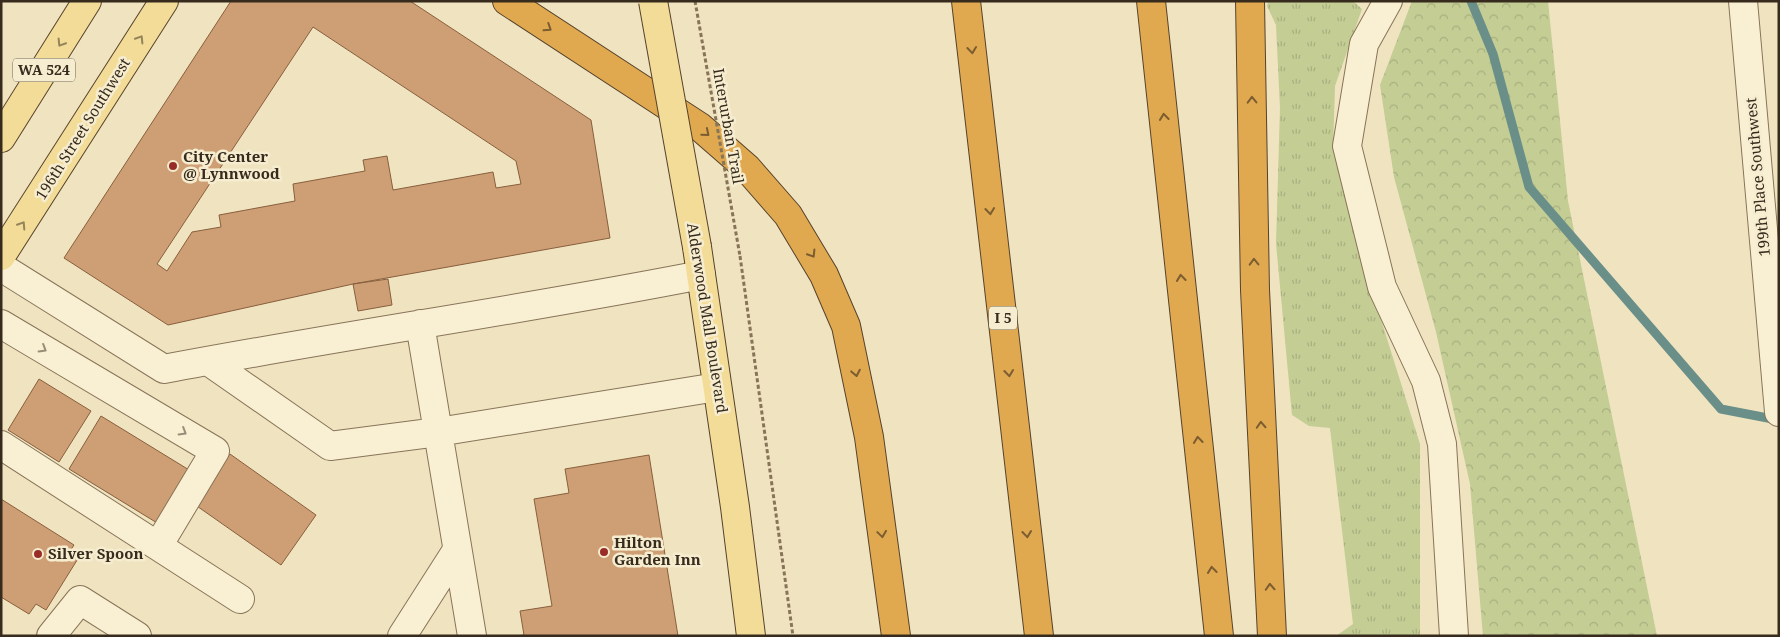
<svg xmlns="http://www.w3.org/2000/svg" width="1780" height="637" viewBox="0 0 1780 637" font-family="'Noto Serif',serif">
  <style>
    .grass { fill: url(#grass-tufts) }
    .forest { fill: url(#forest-crowns) }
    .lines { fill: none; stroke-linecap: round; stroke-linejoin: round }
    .stream { stroke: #6a8f88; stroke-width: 9 }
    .building { fill: #ce9f75; stroke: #885f3d; fill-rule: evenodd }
    .minor-casing { stroke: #887458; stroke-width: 30 }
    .major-casing { stroke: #56422c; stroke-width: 30 }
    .highway-casing { stroke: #56422c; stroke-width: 30 }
    .path { stroke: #887458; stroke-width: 3; stroke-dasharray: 4 2.5; stroke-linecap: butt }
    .minor { stroke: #f9f0d4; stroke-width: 28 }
    .major { stroke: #f3dc97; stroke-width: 28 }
    .highway { stroke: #e0a94f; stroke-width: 28 }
    .major-bridge-casing { stroke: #56422c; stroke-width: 30; stroke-linecap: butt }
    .path-bridge { stroke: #887458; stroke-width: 3; stroke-dasharray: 4 2.5; stroke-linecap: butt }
    .major-bridge { stroke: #f3dc97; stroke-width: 28 }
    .oneway { stroke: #7b5d31 }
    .oneway2 { stroke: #95845a }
    .oneway3 { stroke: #988e78 }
    .poi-dot { fill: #982c27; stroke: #f6edd0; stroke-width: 2 }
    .labels { text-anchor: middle; stroke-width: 5; stroke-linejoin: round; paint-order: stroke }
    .shield { fill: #f6edd0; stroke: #706553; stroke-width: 1 }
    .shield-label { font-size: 14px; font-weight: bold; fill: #372b1d }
    .street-label { font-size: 15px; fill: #372b1d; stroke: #f6edd0 }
    .poi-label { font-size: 15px; font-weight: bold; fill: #372b1d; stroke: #f6edd0; text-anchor: start }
  </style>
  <defs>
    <pattern id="grass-tufts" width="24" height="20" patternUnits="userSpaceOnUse" patternTransform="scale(1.25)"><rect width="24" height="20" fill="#c3cd94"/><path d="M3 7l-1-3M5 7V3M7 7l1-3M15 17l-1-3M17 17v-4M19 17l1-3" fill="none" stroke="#a8b07f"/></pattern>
    <pattern id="forest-crowns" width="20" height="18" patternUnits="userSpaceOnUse" patternTransform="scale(1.25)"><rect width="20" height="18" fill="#c3cd94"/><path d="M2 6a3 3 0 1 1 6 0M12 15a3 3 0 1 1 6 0" fill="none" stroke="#a8b07f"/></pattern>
  </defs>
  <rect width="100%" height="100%" fill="#efe3c0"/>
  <path class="grass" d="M1268 1H1353L1362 9 1335 86 1333 149 1357 243 1420 444V636H1336L1353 624 1330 428 1309 426 1292 415 1276 243 1280 108 1276 25 1267 6Z"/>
  <path class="forest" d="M1412 1H1548L1568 201 1657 636H1483L1470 484 1436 332 1394 177 1380 85Z"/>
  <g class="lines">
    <path class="stream" d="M1471 1 1493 54 1529 187 1721 409 1778 420"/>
  </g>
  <path class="building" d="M231 1H410L591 120 610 238 353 284 168 325 64 258ZM313 27 516 161 521 184 496 188 493 172 393 190 387 156 363 160 365 171 293 184 295 201 219 215 221 227 192 232 167 271 157 264Z
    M388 279 392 305 358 311 353 284Z
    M39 379 91 411 59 462 8 430Z
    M101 416 199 476 167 529 69 469Z
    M230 454 316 515 281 565 194 504Z
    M649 455 678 636H516L524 635 520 611 552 606 534 499 569 493 565 469Z
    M1 499 74 545 70 551 79 557 46 610 36 604 29 614 1 597Z"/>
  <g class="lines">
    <g class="minor-casing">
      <path id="minor" d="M1388 1 1364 44 1347 146 1382 287 1426 381 1442 444 1454 636
        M1743 1 1779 412
        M1 267 164 369C343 335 523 310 701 275
        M1 324 215 451 158 546
        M208 361 330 446 438 432 420 324
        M1 445 240 599
        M51 636 80 600 137 636
        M402 636 457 550
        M472 636 438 432 717 387"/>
    </g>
    <g class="major-casing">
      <path id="major" d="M1 138 87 1
        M697 247 735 507 751 636
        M1 256 164 1"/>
    </g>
    <g class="highway-casing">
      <path id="highway" d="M507 1 700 127 747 168 788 215 824 275 846 326 869 437 896 636
        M966 1 1039 636
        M1151 1 1219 636
        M1250 1 1255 290 1272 636"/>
    </g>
    <path class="path" d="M740 256 793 636"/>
    <use href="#minor" class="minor"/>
    <use href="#major" class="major"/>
    <use href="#highway" class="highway"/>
    <g class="major-bridge-casing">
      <path id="major-bridge" d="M653 1 697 247"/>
    </g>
    <path class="path-bridge" d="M695 1 740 256"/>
    <use href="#major-bridge" class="major-bridge"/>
  </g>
  <defs><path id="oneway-chevron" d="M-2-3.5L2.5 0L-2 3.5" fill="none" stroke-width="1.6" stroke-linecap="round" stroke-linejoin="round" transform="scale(1.25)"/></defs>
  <g class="oneway">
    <use href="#oneway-chevron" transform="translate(548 28) rotate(33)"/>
    <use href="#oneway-chevron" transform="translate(972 50) rotate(84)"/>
    <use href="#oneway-chevron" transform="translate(1252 100) rotate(-91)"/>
    <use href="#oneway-chevron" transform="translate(1164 117) rotate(-96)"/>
    <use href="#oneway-chevron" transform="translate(706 133) rotate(40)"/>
    <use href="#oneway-chevron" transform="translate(990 211) rotate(84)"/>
    <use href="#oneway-chevron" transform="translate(812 254) rotate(58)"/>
    <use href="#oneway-chevron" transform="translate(1254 262) rotate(-91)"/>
    <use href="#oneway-chevron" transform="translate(1181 278) rotate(-96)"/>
    <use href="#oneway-chevron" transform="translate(856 373) rotate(79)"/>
    <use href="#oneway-chevron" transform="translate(1009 373) rotate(84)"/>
    <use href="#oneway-chevron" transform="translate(1261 425) rotate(-93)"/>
    <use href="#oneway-chevron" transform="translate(1198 440) rotate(-96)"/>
    <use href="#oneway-chevron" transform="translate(882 534) rotate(82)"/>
    <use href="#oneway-chevron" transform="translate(1027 534) rotate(84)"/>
    <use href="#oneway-chevron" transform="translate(1212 570) rotate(-96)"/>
    <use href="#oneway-chevron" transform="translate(1270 587) rotate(-93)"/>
  </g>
  <g class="oneway2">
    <use href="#oneway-chevron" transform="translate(140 39) rotate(-58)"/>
    <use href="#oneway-chevron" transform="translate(61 43) rotate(122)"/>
    <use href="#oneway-chevron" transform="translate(22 225) rotate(-57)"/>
  </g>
  <g class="oneway3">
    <use href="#oneway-chevron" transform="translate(43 349) rotate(31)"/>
    <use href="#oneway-chevron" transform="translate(183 432) rotate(31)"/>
  </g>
  <g class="poi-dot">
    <circle cx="173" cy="166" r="5"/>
    <circle cx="604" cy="552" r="5"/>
    <circle cx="38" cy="554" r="5"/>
  </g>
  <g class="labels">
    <g class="shield">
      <rect x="13" y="58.5" width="62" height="23" rx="4"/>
      <rect x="989" y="306.5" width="28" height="23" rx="4"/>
    </g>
    <g class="shield-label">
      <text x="44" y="75">WA 524</text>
      <text x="1003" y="323">I 5</text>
    </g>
    <g class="street-label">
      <text transform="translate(728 126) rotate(80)" y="5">Interurban Trail</text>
      <text transform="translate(83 129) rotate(-58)" y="5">196th Street Southwest</text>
      <text transform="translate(1758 177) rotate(-95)" y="5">199th Place Southwest</text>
      <text transform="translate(707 318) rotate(81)" y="5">Alderwood Mall Boulevard</text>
    </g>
    <g class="poi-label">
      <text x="183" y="162">City Center<tspan x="183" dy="17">@ Lynnwood</tspan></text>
      <text x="614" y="548">Hilton<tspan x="614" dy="17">Garden Inn</tspan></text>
      <text x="48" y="559">Silver Spoon</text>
    </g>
  </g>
  <rect width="1780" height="637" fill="none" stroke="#372b1d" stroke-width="5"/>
</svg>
